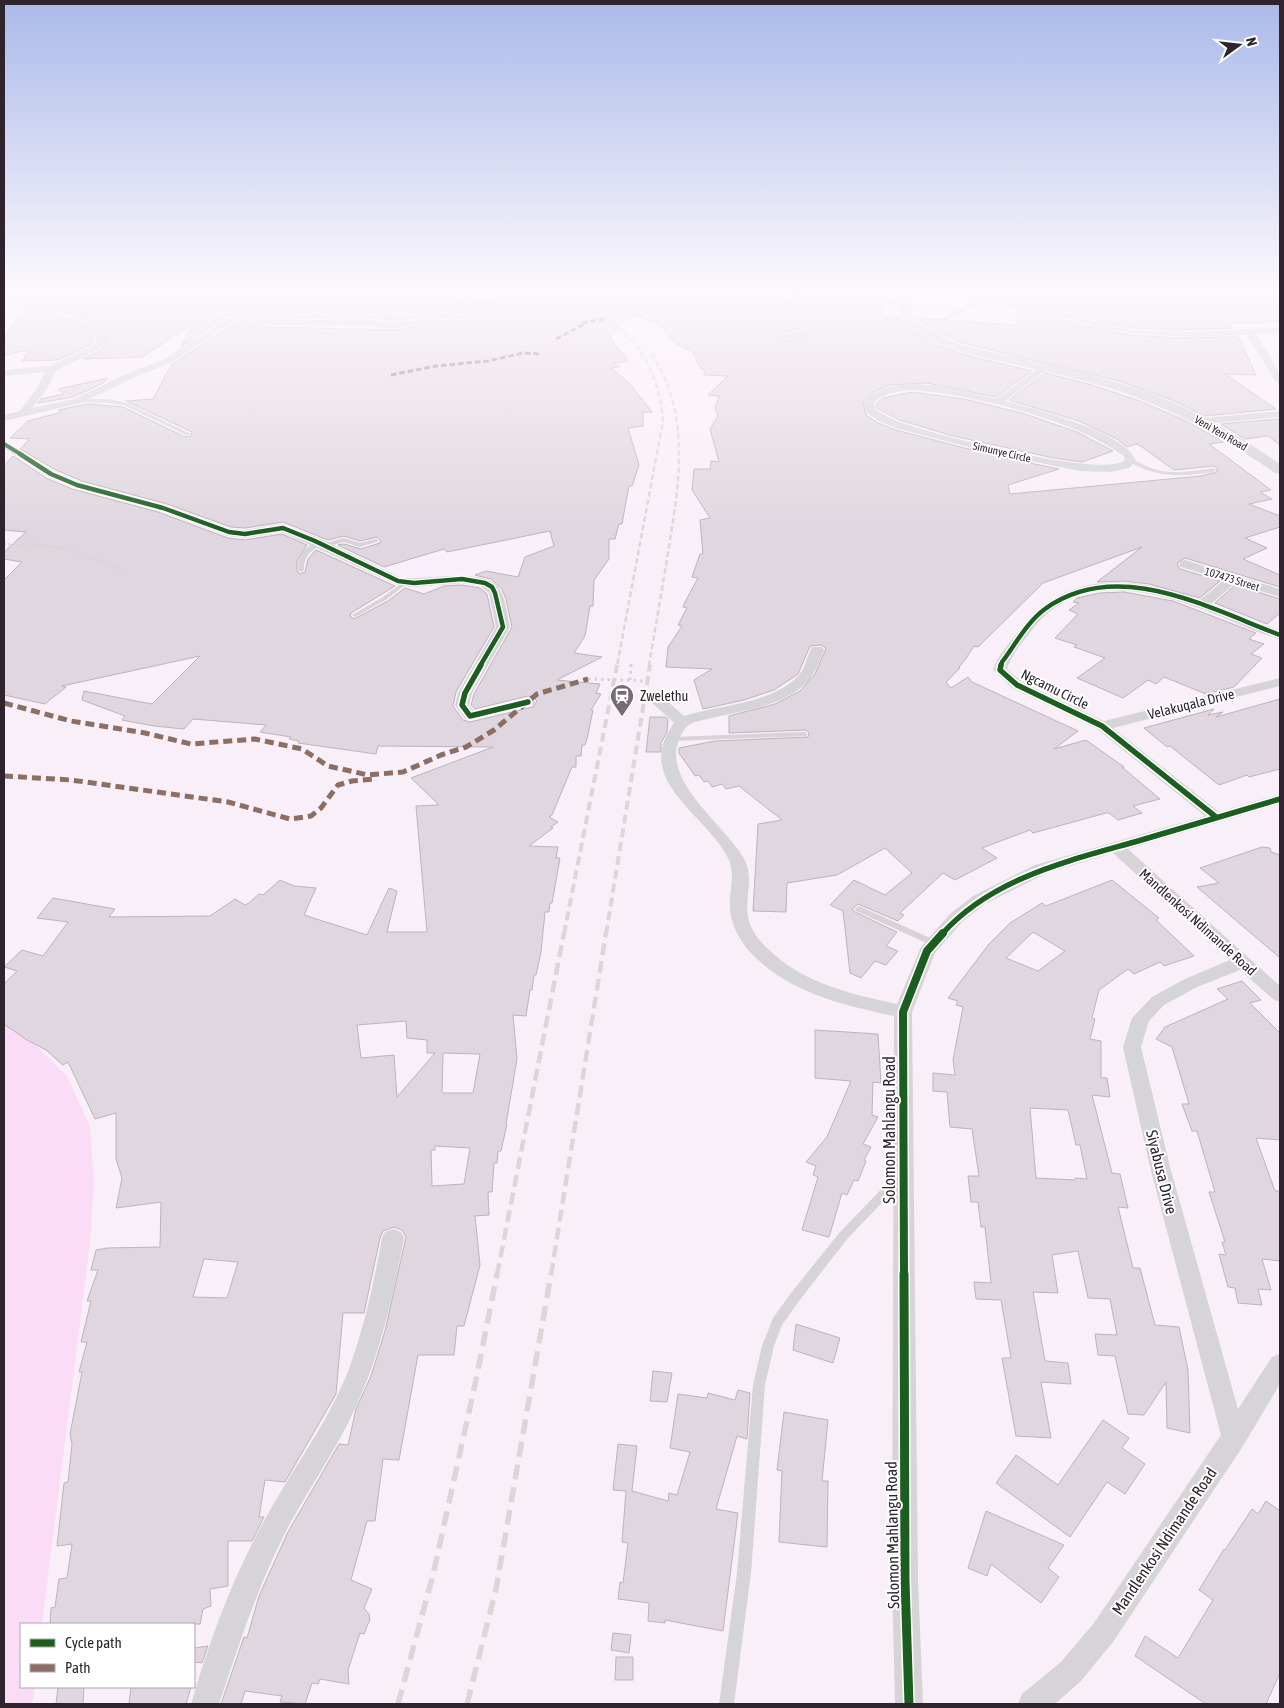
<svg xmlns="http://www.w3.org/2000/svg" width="1284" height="1708" viewBox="0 0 1284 1708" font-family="'Asap Condensed',sans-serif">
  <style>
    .green { fill: #fbdcf7 }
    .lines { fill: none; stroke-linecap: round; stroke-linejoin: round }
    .stream { stroke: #eec1ea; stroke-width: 4 }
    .building { fill: #e0d6df; stroke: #bdb3bc; fill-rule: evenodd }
    .path-far1 { stroke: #d6d4d6; stroke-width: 2.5; stroke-dasharray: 2 2.5; stroke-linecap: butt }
    .path { stroke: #d6d4d6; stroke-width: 3; stroke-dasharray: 2.5 4; stroke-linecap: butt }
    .service { fill: #d6d4d6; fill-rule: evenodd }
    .minor { fill: #d6d4d6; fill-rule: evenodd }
    .tertiary { fill: #d6d4d6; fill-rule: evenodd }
    .rail-far3 { stroke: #dad7d9; stroke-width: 2.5; stroke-dasharray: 5.5 3; stroke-linecap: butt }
    .rail-far2 { stroke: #dad7d9; stroke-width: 4; stroke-dasharray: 9 5; stroke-linecap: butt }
    .rail-far1 { stroke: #dad7d9; stroke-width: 4.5; stroke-dasharray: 12 6; stroke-linecap: butt }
    .rail { stroke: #dad7d9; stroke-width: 5.5; stroke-dasharray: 15 8; stroke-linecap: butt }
    .quiet-far1 { stroke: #8d6e63; stroke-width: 3; stroke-dasharray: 5.5 3; stroke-linecap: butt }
    .quiet { stroke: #8d6e63; stroke-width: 5; stroke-dasharray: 9 5; stroke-linecap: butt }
    .cycleway-far4-casing { stroke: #fff; stroke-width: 5.5 }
    .cycleway-far3-casing { stroke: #fff; stroke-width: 7 }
    .cycleway-far2-casing { stroke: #fff; stroke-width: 9 }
    .cycleway-far1-casing { stroke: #fff; stroke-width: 11 }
    .cycleway-casing { stroke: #fff; stroke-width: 12 }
    .cycleway-far4 { stroke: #1b5e20; stroke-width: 4 }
    .cycleway-far3 { stroke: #1b5e20; stroke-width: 4.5 }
    .cycleway-far2 { stroke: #1b5e20; stroke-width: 5.5 }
    .cycleway-far1 { stroke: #1b5e20; stroke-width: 8 }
    .cycleway { stroke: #1b5e20; stroke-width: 9 }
    .labels { text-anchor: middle; stroke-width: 4; stroke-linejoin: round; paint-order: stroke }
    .far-street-label { font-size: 11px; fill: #2f242d; stroke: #fff }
    .street-label { font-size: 14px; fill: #2f242d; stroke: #fff }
    .poi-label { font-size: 14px; fill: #2f242d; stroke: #fff; text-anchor: start }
    .near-street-label { font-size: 16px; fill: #2f242d; stroke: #fff }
  </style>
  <rect width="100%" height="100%" fill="#f9eff8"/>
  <path class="green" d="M4 1024 33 1043 67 1076 90 1127 94 1180 90 1244 42 1624H21V1687H35L32 1704H4Z"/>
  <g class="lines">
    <path class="stream" d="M939 322 970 306 991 298"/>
  </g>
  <path class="building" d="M4 289H13L21 299 31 305 87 325 95 332 93 343 58 360 22 361 29 350 4 355V339L23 308 29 307 4 295Z
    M25 289H171V292L191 289 190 296 194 308 203 316 218 322 181 347 194 323 142 357 83 359 103 349 108 330 88 315 40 299Z
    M214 289H287L251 307 229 316 208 307 203 301V293Z
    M302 289H337L321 293 289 297Z
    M351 289H493L458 304 587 289H743L700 301 694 305 691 315 698 320 702 318 704 311 708 309 756 294 791 302 843 305 833 314 817 323 783 333 781 340 785 342 825 329 842 319 856 306 882 308V316L900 317 909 329 936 345 969 356 1032 371 996 397 927 383 890 385 875 391 863 402 866 415 878 423 896 430 991 455 1059 469 1008 485 1010 494 1201 476 1217 472V468L1213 466 1174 470 1139 445 1136 444 1127 447 1117 439 1079 421 1009 400 1045 373 1092 385 1140 401 1186 421 1224 442 1209 444 1271 490 1260 492 1272 499 1249 504 1280 516V527L1245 538 1267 548 1243 559 1280 575V587L1185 558 1177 563 1180 569 1220 581 1200 598 1149 584 1124 581 1097 582 1142 547 1043 583 978 647 974 646 965 660 959 667 960 668 946 682 951 688 968 677 972 682 1078 731 1054 749 1086 740 1124 767H1122L1160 799 1133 806 1142 813 1118 820 1109 813H1106L1033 833 1030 830 982 848 997 858 955 880 943 873 900 913 904 915 898 921 858 904 852 909 855 912 897 932 886 946 898 951 886 965 875 961 861 978 850 973 843 911 830 905 854 880 885 895 912 873 885 848 837 875 787 883 786 912 753 911 758 824 782 820 739 786 726 789 722 784 712 787 708 781 704 782 699 775 695 776 679 753V748L715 741 808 737 809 733 806 730 729 733V716L775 704 800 691 815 674 826 649 822 645 810 646 798 674 774 690 744 700 703 709 694 680 712 669 666 667 668 647 682 626 678 625 687 608 683 607 685 602 698 578 692 577 700 554H703L700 520 710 518 692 490 694 469H710L711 461 719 462 710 429 718 416 715 408 719 396 708 395 728 376 704 375V369H701L692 351 678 345 658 324 637 315 623 320 610 338 628 361 614 363 620 367 611 368 630 384 652 412H643V426L628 428 639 465 632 486H629L622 524H619L615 539H609V559L594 580 593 606H590L585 636 574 653 602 657 557 680 600 684 596 693 601 694 591 710H593L587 739 585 745H582L581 756H576V767H572L552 815 549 817 558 822 551 827 553 828 529 846 558 847 556 858H560L552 903H550L549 912H545L541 952 536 975H534L532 990H530L526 1016 513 1015 517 1059 506 1124H507L501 1151H498L497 1163H494L492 1192H488L489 1215 475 1216 480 1265 464 1326H457L454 1355H418L399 1460 383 1459 375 1521H367L351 1580 372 1589 364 1608 369 1614 370 1619 364 1634 360 1633 348 1670 349 1684 320 1679 318 1684 312 1683 305 1704 280 1702 282 1696 245 1691 241 1704H221L244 1637 247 1638 259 1596 288 1532 339 1444 348 1445 356 1409 371 1376 385 1331 406 1237 402 1230 394 1227 383 1231 380 1238 364 1313H343L336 1394 285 1482 265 1480 259 1517H264L252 1541H228V1586L210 1589 211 1606 203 1609 200 1624H50L51 1608 55 1607 59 1579 67 1578 72 1544 57 1546 64 1483 68 1482 72 1444 70 1434 82 1372H79L87 1342H81L91 1301H87L98 1270H91L96 1250 107 1248 160 1247 161 1202 116 1208 122 1178 116 1159V1113L95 1119 68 1062 63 1065 46 1050 27 1040 4 1024V984L17 971 4 967 22 950 43 956 68 922 37 918 53 898 115 909 109 917 210 916 235 899 245 905 249 903 259 894 263 895 280 880 294 886 316 888 304 915 367 935 389 888 397 891 387 932H427L416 806 439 805 411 778 493 747 378 746 376 754 298 743 299 741 289 739 291 737 260 732 266 725 193 719 184 729 154 726 122 720 125 716 82 700 84 691 152 704 200 656 62 686 66 687 45 704 4 695V580L22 562 4 559V552L26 532 4 530V466L13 456 46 478 72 489 158 512 228 538 245 540 282 534 307 545 297 561V571L300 574 305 572 308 559 316 550 395 586 351 613 350 616 354 619 388 601 405 588 424 594 444 586 462 585 480 588 487 594 494 627 456 692 453 706 463 720 470 722 533 707 537 701 533 697 528 696 475 709 471 705 474 694 512 627 506 599 502 589 491 579 475 575 486 571 518 577 525 557 554 546 550 531 447 552 444 549 384 567 338 545 344 544 361 549 380 543 381 541 377 537 360 541 344 536 328 540 283 522 245 528 231 527 167 504 82 481 56 470 20 449 30 439 10 438 28 421 62 412 58 410 87 404 123 407 185 437 191 436 192 432 126 401 153 399 171 365 233 325 243 321 268 327 395 330 422 326 472 314H481L487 309 481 304H472L422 317 396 320 372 318 268 317 257 314 277 304 322 299 350 291ZM406 1021 407 1038 427 1040V1053H435L397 1097 394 1055 361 1058 357 1025ZM443 1053 480 1054 473 1093H442ZM435 1146 470 1148 464 1184 432 1186 431 1150H435ZM204 1259 238 1262 227 1298 193 1297Z
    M774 289H883V298L791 292Z
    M966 289H1280V321L1231 324 1233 328 1177 330 1136 328 1109 324 1064 310 1057 315 1059 319 1083 326 1129 335 1175 338 1238 337 1256 375 1225 374 1276 409 1205 416 1172 400 1119 381 963 343 936 332 917 318 1016 325 1019 308 965 297Z
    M108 378 103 383 73 397 38 403 41 399 64 394 58 389Z
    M912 392 964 399 1022 413 1077 432 1113 451 1082 462 1054 458 949 435 900 420 878 409 876 404 883 398Z
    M1280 419V445L1268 436 1245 439 1221 424Z
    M1235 585 1280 599V613L1267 624 1215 603Z
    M1124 592 1173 601 1256 633 1249 639 1264 644 1251 654 1262 658 1234 687 1206 694 1164 677 1156 684 1148 680 1123 698 1077 678 1105 658 1074 647 1077 645 1055 638 1078 614 1069 610 1079 603 1073 602 1077 598 1100 593Z
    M1280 699V769L1249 777 1247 775 1219 785 1170 746 1167 747 1144 728 1214 709 1208 715 1223 712 1216 717Z
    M650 717H666L668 720 667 732 661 743V752H646Z
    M1262 847 1270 848 1271 852 1280 855V958L1197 887 1219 883 1200 868Z
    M1112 880 1159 918 1156 920 1194 956 1164 966 1160 962 1134 974 1128 969 1099 990 1092 1018 1095 1019 1090 1039 1101 1041V1078H1107L1110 1097 1092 1095 1112 1173 1120 1174 1128 1208 1118 1207 1133 1268H1140L1155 1325 1179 1327 1188 1370 1190 1433 1167 1428 1166 1382 1144 1415 1128 1414 1115 1356 1098 1355 1095 1334 1117 1335 1110 1299 1088 1298 1078 1251 1052 1255 1058 1293 1033 1292 1045 1361 1068 1363 1071 1384 1041 1382 1051 1438 1016 1436 1002 1358H1011L1001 1300 976 1299 974 1282 991 1283 985 1227H981L978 1202H971L968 1176H979L972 1129 950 1127 947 1092 933 1091V1073L955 1075 953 1060 963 1007 956 1005 958 1001 948 998 989 944 1010 923 1042 903 1046 906ZM1033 932 1065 951 1038 971 1006 958ZM1030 1108 1068 1110 1076 1145H1080L1087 1179 1075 1178V1180L1036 1178Z
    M1242 981 1261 1000 1250 1003 1280 1033V1140L1256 1138 1275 1191H1280V1261L1262 1259 1271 1290 1258 1289 1262 1305 1238 1303 1235 1288 1228 1287 1219 1254 1226 1255 1222 1242H1225L1209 1192H1215L1197 1131H1192L1182 1104H1189L1172 1047 1156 1039 1165 1027 1228 999 1217 989Z
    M815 1030 878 1034 881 1083 873 1082 872 1115 878 1117 863 1144 871 1147 864 1160 866 1161 858 1181 854 1180 847 1195 842 1193 829 1237 802 1230 818 1177 813 1175 816 1166 806 1162 827 1137 851 1081 815 1078Z
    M796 1324 840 1338 833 1363 793 1350Z
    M653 1371 672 1373 667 1402 650 1401Z
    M738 1390 750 1393 747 1439 737 1436 716 1509 738 1513 723 1631 665 1620V1623L648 1621 649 1603 618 1599 620 1582 623 1583 628 1543 622 1542 626 1491 613 1490 618 1444 637 1446 632 1491 668 1501 669 1493 677 1495 690 1452 670 1448 678 1394 707 1398 708 1393 735 1400Z
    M784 1412 828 1420 822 1481H828L827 1547 779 1542 782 1471 777 1470Z
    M1103 1420 1129 1438 1122 1448 1145 1464 1125 1494 1107 1482 1070 1537 996 1483 1016 1455 1058 1485Z
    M1266 1501 1280 1511V1673L1266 1704H1206L1135 1656 1145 1636 1178 1658 1213 1600 1199 1590 1224 1549 1225 1550 1252 1509 1258 1514Z
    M986 1511 1064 1545 1048 1568 1059 1577 1041 1603 991 1564 987 1576 968 1568Z
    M613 1633 631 1635 629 1653 611 1650Z
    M208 1646 202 1663 194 1662V1648Z
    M616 1657H633V1680H615Z
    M58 1687H84L83 1704H56Z
    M131 1687H191L186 1704H129Z"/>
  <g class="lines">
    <path class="path-far1" d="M4 544 44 545 71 550 122 570
      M631 666V664"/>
    <path class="path" d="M588 679 650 681
      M630 680 631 665"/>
    <path class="service" d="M343 289H349L321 297 274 302 272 301 321 295Z
      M77 399H108L127 403 191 434 186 435 124 405 108 403 75 402V400Z
      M1129 460C1137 460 1146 467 1154 469 1173 475 1194 471 1213 468L1216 470 1213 472C1180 477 1159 478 1129 462Z
      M344 538 360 543 376 539 379 541 360 547 344 542 324 547 321 544C311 551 303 557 304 570L301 572 299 571C295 559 308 541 321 542L322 544Z
      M406 580 409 582 408 583 387 599 357 616 355 617 352 615 383 597Z
      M803 732H806L807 734 806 736 673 741 669 739 673 737Z
      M859 906 937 941 939 943 937 945H931L856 911 854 909Z
      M900 1173 904 1174 906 1177 904 1180 848 1238 799 1301 782 1325 774 1346 765 1385 751 1573 734 1704H719L737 1573 753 1385 762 1346 773 1318 791 1293 840 1232 896 1174Z"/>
    <path class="minor" d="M15 289H23C38 311 85 304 107 331L102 347 56 371 47 389 32 408 74 399 133 371 165 359 222 322C206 316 188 309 193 289H201V302L207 309 229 318 252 309 290 289H300L252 315 268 319 372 320C401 328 443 313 472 306H481L485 309 481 312H472C444 318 399 334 371 326L268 325 243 319 232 323 171 363 139 375 81 403 4 421V415L20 411 37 388 45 372 4 376V370L50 366 95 344 97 331C74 308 31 315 15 289Z
      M748 289H766L791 294 904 301 908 304 904 307 855 304C838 326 813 333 786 340L783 339V335C806 329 832 323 847 303L791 300 756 292 707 307 702 310 700 317 697 318 693 315 695 307 701 303Z
      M1063 312C1080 317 1097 323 1115 327 1170 336 1225 330 1280 327V333L1256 334 1280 374V384L1275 381 1247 335C1181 338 1123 338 1060 317L1059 315Z
      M1043 365 1048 368 1046 370 1005 401C1034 409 1127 432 1136 461L1129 468 1111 472 1080 471 991 453 896 428 879 421 867 413 864 403C890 369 961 390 996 399ZM912 390C975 395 1073 419 1124 456L1125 460C1103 479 935 435 903 423 893 420 884 415 876 410L874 403C884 392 898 392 912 390Z
      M1280 411V417L1204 424 1199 421 1204 418Z
      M4 441 55 472 81 483 167 506 231 529 245 530 283 524 287 526 319 538 401 578C423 580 483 568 497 586 506 595 507 615 510 627L472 693 469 705 474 711 528 698 533 699 535 702 533 705 470 720 465 719 455 705 458 693 496 627 489 593 481 586 462 583 414 587 398 585 282 532 245 538 229 536 159 510 73 487 47 476 4 448Z
      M1185 560 1280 589V597L1235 583 1211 604 1280 631V639C1260 634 1239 624 1220 616 1162 593 1084 568 1036 625 1026 638 1011 654 1007 669L1022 682 1104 721 1280 678V686L1113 728 1219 812 1280 794V804L1128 849 1280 986V1002L1274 1000 1240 970 1197 987 1164 1005 1149 1021 1141 1047 1170 1167 1238 1409 1272 1357 1280 1354V1384L1243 1446 1113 1642 1080 1682 1055 1704H1018L1022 1694 1061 1662 1094 1623 1221 1435 1150 1167 1123 1047 1132 1018 1152 997 1185 979 1230 960 1113 853 1047 873 985 904 962 922 935 953 912 1012 918 1580 923 1704H895L892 1580 894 1016C844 1005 794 994 756 958 739 942 728 921 730 898 731 885 734 872 729 860 708 814 631 782 674 723 665 713 653 706 646 696L653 692 658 693 684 716C719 705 773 704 799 675 806 667 807 656 812 647H822L824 650C820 661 816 671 809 680 785 707 739 711 707 719 699 721 689 722 684 730 653 776 722 821 743 857 761 887 729 912 767 948 802 983 850 994 897 1004L921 947 950 914 973 896 1035 865 1205 816 1097 729 1012 688 993 670C997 657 1007 646 1016 635 1064 569 1130 575 1200 600L1224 580 1181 567 1179 564 1181 561Z
      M393 1229 401 1232 404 1238C392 1301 379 1361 350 1419 331 1458 306 1493 286 1531 257 1588 239 1644 219 1704H191C210 1639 235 1571 269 1512 296 1464 331 1418 350 1366 365 1324 374 1282 382 1238L385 1232Z"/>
    <path class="tertiary" d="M908 289H920L910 305 912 316C939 344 984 350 1021 358 1058 367 1095 375 1132 387 1186 404 1234 432 1280 464V474L1275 473C1218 433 1159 401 1092 383 1062 375 1033 369 1003 362 974 355 942 349 917 332 898 319 893 308 908 289Z"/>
    <path class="rail-far3" d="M552 289C617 318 656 346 663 421L617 666
      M649 666C655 628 662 591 668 553 679 483 692 416 651 353"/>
    <path class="rail-far2" d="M564 934 617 665
      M606 934 650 665"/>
    <path class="rail-far1" d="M497 1275 564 933
      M551 1275 606 933"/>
    <path class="rail" d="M398 1704 433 1575 476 1380 497 1274
      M467 1704 496 1589 551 1274"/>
    <path class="quiet-far1" d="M582 323 604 319
      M556 339 586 323
      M391 375 436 366 488 361 523 353 541 354"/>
    <path class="quiet" d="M4 703 71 721 145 733 191 744 255 739 302 749 328 766 368 775 403 772 441 755 466 747 494 730 537 694 588 679
      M4 776 71 780 228 802 290 819 311 816 321 808 338 785 352 781 375 779"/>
    <g class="cycleway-far4-casing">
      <path id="cycleway-far4" d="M4 444 22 455"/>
    </g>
    <g class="cycleway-far3-casing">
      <path id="cycleway-far3" d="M20 454 51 474 77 485 163 508 229 532 245 534 283 528 315 541 398 581 414 583 462 579 485 583 492 587 495 593 503 627 480 666
        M1001 666 1002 662C1015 645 1027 622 1045 609 1117 557 1208 608 1280 635"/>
    </g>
    <g class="cycleway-far2-casing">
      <path id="cycleway-far2" d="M481 665 465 693 462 705 470 716 528 702
        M1001 665 1000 670 1017 685 1102 726 1216 817
        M942 934C992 878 1068 861 1138 841 1185 827 1233 813 1280 799"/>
    </g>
    <g class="cycleway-far1-casing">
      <path id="cycleway-far1" d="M904 1275 903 1012 927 951 943 933"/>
    </g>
    <g class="cycleway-casing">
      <path id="cycleway" d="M904 1274 905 1580 909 1704"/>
    </g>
    <use href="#cycleway-far4" class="cycleway-far4"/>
    <use href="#cycleway-far3" class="cycleway-far3"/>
    <use href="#cycleway-far2" class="cycleway-far2"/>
    <use href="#cycleway-far1" class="cycleway-far1"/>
    <use href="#cycleway" class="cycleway"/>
  </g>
  <linearGradient id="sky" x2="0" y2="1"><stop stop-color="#aab9e9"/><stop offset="0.55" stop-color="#fcf8fc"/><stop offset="1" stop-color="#fcf8fc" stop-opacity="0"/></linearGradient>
  <rect width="1284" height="528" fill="url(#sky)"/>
  <defs>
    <g id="station-pin" transform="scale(1.25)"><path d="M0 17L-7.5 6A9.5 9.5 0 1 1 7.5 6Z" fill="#766b74" stroke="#fff"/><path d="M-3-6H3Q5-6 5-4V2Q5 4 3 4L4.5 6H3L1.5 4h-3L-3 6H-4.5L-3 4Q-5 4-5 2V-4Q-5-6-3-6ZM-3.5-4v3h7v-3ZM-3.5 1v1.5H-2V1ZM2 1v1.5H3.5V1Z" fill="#fff"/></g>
  </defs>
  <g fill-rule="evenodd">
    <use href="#station-pin" x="622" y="696"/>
  </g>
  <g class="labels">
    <g class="far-street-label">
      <text transform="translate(1221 433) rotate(30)" y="4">Veni Yeni Road</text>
      <text transform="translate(1002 452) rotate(13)" y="4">Simunye Circle</text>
      <text transform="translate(1232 579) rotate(17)" y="4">107473 Street</text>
    </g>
    <g class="street-label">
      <text transform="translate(1055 689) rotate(26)" y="5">Ngcamu Circle</text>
      <text transform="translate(1191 704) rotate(-14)" y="5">Velakuqala Drive</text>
      <text transform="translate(1198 922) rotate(42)" y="5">Mandlenkosi Ndimande Road</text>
    </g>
    <g class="poi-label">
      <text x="640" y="701">Zwelethu</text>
    </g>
    <g class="near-street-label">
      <text transform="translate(889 1130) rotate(-90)" y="6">Solomon Mahlangu Road</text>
      <text transform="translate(1162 1172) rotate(76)" y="6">Siyabusa Drive</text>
      <text transform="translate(892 1535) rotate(-91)" y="6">Solomon Mahlangu Road</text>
      <text transform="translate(1164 1541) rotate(-56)" y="6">Mandlenkosi Ndimande Road</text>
    </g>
  </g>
  <rect width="1284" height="1708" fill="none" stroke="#2f242d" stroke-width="10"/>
  <rect x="20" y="1623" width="175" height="65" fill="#ffffff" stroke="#aca7ab"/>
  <rect x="30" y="1639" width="25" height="8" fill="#1b5e20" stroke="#aca7ab"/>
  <text x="65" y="1648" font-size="15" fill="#2f242d">Cycle path</text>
  <rect x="30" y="1664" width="25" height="8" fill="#8d6e63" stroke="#aca7ab"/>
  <text x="65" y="1673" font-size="15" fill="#2f242d">Path</text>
  <g transform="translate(1239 45) rotate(75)" stroke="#ffffff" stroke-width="4" paint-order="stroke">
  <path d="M0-4L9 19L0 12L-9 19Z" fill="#2f242d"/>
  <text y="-8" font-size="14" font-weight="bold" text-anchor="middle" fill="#2f242d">N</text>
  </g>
</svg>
